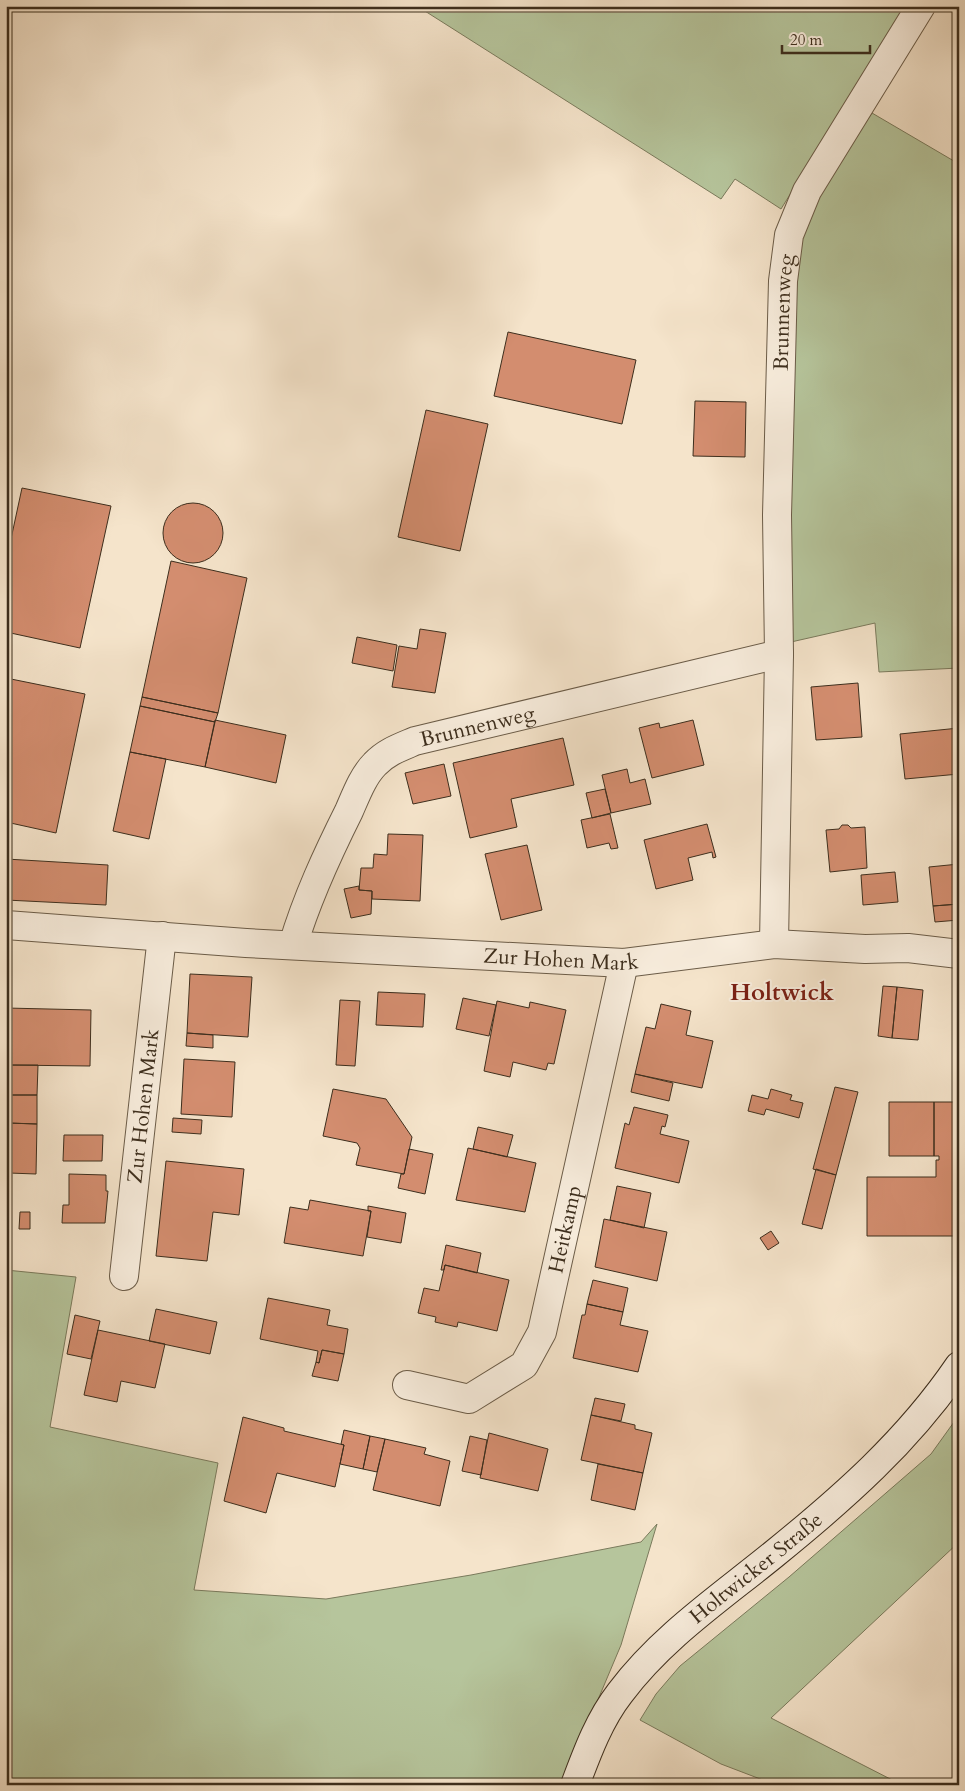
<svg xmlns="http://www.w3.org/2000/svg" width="965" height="1791" viewBox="0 0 965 1791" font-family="Cardo,serif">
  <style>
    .green { fill: #b6c59c; stroke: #7a7a5c }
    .building { fill: #d38d6f; stroke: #3d2e1d }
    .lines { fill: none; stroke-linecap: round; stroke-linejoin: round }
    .street-casing { stroke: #6b5c48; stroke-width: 30 }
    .secondary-casing { stroke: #3d2e1d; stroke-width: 30 }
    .street { stroke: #f8eddd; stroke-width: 28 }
    .secondary { stroke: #f8eddd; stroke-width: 28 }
    .labels { text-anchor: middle; stroke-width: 4; stroke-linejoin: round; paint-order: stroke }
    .street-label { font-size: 21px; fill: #3d2e1d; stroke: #f8eddd }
    .quarter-label { font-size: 24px; font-weight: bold; fill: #7a1f14; stroke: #f8eddd }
  </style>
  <rect width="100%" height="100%" fill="#f5e4cb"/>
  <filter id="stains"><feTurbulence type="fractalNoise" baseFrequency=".004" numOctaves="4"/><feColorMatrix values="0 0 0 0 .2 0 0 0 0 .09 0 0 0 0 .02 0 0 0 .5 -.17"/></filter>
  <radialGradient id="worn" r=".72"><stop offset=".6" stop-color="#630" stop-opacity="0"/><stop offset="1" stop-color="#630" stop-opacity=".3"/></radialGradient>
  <path class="green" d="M417 6H907L781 209 735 179 721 199Z
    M872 113 959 164V668L879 672 875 623 791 642 788 513 798 249 811 211 825 180Z
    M6 1270 76 1277 50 1427 218 1463 194 1590 326 1599 471 1575 641 1542 657 1524 621 1645 562 1785H6Z
    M959 1415V1542L771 1718 902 1785H776L721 1764 640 1720 656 1694 680 1666 789 1577 931 1454Z"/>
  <path class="building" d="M508 332 636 360 622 424 494 396Z
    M695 401 746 402 745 457 693 456Z
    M426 410 488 424 460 551 398 537Z
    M22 488 111 506 80 648 6 632V562Z
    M163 533a30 30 0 1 1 60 0a30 30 0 1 1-60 0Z
    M171 561 247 578 218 713 142 697Z
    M420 629 446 633 435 693 392 687 399 646 417 649Z
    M357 637 397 645 393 671 352 663Z
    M6 678 85 694 56 833 6 822Z
    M858 683 862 737 816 740 811 687Z
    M142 697 218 713 215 722 140 706Z
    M140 706 215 722 205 767 130 752Z
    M215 720 286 735 276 783 205 767Z
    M693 720 704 765 652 778 639 728 659 723 660 728Z
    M959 728V774L905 779 900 734Z
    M563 738 574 785 511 799 517 827 470 838 453 763Z
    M130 752 166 759 149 839 113 831Z
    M444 764 451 796 413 804 405 773Z
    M627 769 630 783 645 779 651 804 611 813 602 775Z
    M605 789 611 813 592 818 586 793Z
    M610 814 618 848 611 849 609 843 587 848 581 820Z
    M707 824 716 857 713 858 712 852 688 858 693 880 656 889 644 840Z
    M842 825H848L851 828 865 827 867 868 830 872 826 830 839 829Z
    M388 834 423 835 420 901 372 899V891L359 890 361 868H373L374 854 387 855Z
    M527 845 542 910 501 920 485 854Z
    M6 859 108 865 106 905 6 900Z
    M959 864V904L933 906 929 867Z
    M895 872 898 902 863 905 861 875Z
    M359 886V890L372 891 371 914 351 918 344 889Z
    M959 904V920L935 922 933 906Z
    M190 974 252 977 248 1037 187 1033Z
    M883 986 897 987 892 1038 878 1036Z
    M897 987 923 990 918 1040 892 1038Z
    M378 992 425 994 423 1027 376 1025Z
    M463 998 496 1005 489 1036 456 1029Z
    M340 1000 360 1001 355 1066 336 1065Z
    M497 1001 529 1008 530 1002 566 1010 554 1064 548 1063 546 1070 513 1062 510 1077 484 1071Z
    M661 1004 691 1011 686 1035 713 1041 702 1088 635 1074 646 1027 655 1029Z
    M6 1008 91 1010 90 1066 6 1065Z
    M187 1033 213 1035V1048L186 1046Z
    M184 1059 235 1062 232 1117 181 1114Z
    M6 1065H38L37 1095H6Z
    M635 1074 673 1083 669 1101 631 1092Z
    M835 1087 858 1092 836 1175 813 1169Z
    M333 1089 386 1099 412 1137 404 1174 356 1165 360 1148 357 1143 323 1136Z
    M771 1089 792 1095 790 1100 803 1103 799 1118 766 1109 764 1115 748 1111 752 1095 768 1099Z
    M6 1095H37V1124L6 1123Z
    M889 1102H934V1156H889Z
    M934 1102H959V1236H867V1177H936V1160H939V1156H934Z
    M634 1107 668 1115 665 1127 662 1126 660 1134 689 1141 679 1183 615 1168 625 1123 629 1125Z
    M173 1118 202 1120 201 1134 172 1132Z
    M10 1123 37 1124 36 1174 9 1173Z
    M478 1127 513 1135 507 1157 473 1149Z
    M64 1135H103L102 1161H63Z
    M468 1148 536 1163 525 1212 456 1200Z
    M409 1149 433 1154 425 1194 398 1188 401 1174H404Z
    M166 1161 244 1169 239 1215 213 1212 207 1261 156 1256Z
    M816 1169 836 1175 822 1229 802 1224Z
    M69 1174 106 1175V1191H108L105 1223H62L63 1205H69Z
    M617 1186 651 1193 644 1228 610 1220Z
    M310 1200 371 1211 363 1256 284 1243 290 1207 308 1210Z
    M368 1206 406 1213 401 1243 367 1237 371 1211H368Z
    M20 1212H30V1229H19Z
    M604 1219 667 1232 657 1281 595 1267Z
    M771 1231 779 1243 768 1250 760 1238Z
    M446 1245 481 1253 477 1273 445 1265 444 1270H441Z
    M445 1265 509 1280 497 1331 458 1322 457 1327 435 1322 436 1317 418 1313 424 1288 439 1291Z
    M593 1280 628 1288 623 1312 587 1304Z
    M268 1298 330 1310 327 1325 348 1329 344 1354 322 1350 319 1363 316 1362 318 1351 260 1339Z
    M587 1304 623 1312 620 1325 648 1331 638 1372 573 1358 582 1315H585Z
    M156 1309 217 1322 210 1354 149 1341Z
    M75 1315 100 1321 91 1359 67 1354Z
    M98 1330 165 1344 155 1388 121 1381 117 1402 84 1395Z
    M322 1350 344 1354 338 1381 312 1376 316 1362 319 1363Z
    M595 1398 625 1404 621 1421 591 1415Z
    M591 1415 635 1425V1429L652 1433 643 1473 581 1460Z
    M243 1417 284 1428V1431L344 1445 335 1487 277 1473 266 1513 224 1501Z
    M344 1430 370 1436 363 1469 340 1464 344 1445 341 1444Z
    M489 1433 548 1449 538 1491 480 1478Z
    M370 1436 385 1439 377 1472 363 1469Z
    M470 1436 487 1440 481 1475 462 1471Z
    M385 1439 426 1448 424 1454 450 1461 440 1506 373 1490Z
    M598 1464 643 1473 635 1510 591 1500Z"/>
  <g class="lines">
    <g class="street-casing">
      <g id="street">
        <path id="s1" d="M6 925 246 943 624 963 774 944 865 949 908 948 959 954"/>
        <path id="s2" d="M774 944 779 654 777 515 783 281 789 235 807 191 921 6"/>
        <path id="s3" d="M293 945C307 898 327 855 349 811 356 795 363 776 375 764 386 752 401 747 415 741L779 654"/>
        <path id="s4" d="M124 1276 162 936"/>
        <path id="s5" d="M407 1385 469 1399 524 1365 542 1332 624 963"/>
      </g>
    </g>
    <g class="secondary-casing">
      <g id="secondary">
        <path id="s6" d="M575 1785C587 1753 599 1720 620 1693 662 1637 720 1598 774 1554 843 1498 908 1441 959 1366"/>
      </g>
    </g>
    <use href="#street" class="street"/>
    <use href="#secondary" class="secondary"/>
  </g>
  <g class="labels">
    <g class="street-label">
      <text dy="7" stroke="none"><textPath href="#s2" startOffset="632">Brunnenweg</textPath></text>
      <text dy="7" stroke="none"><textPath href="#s3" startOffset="310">Brunnenweg</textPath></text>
      <text dy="7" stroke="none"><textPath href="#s1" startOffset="556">Zur Hohen Mark</textPath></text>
      <text dy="7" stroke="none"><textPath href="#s4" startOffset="171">Zur Hohen Mark</textPath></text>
      <text dy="7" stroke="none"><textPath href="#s5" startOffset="271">Heitkamp</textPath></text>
      <text dy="7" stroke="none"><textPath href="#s6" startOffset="288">Holtwicker Straße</textPath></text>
    </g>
    <g class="quarter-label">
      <text x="782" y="1000">Holtwick</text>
    </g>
  </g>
  <rect width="965" height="1791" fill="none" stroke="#f5e4cb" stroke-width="25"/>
  <rect x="8" y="8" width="950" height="1776" fill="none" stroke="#3d2e1d" stroke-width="2.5"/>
  <rect x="12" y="12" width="940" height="1766" fill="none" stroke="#3d2e1d"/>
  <path d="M782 45v8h88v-8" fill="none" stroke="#3d2e1d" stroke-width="2.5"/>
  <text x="790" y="45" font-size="15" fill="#3d2e1d" stroke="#f8eddd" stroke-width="4" paint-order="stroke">20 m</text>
  <rect width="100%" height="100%" filter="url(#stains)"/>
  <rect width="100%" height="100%" fill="url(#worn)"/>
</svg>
